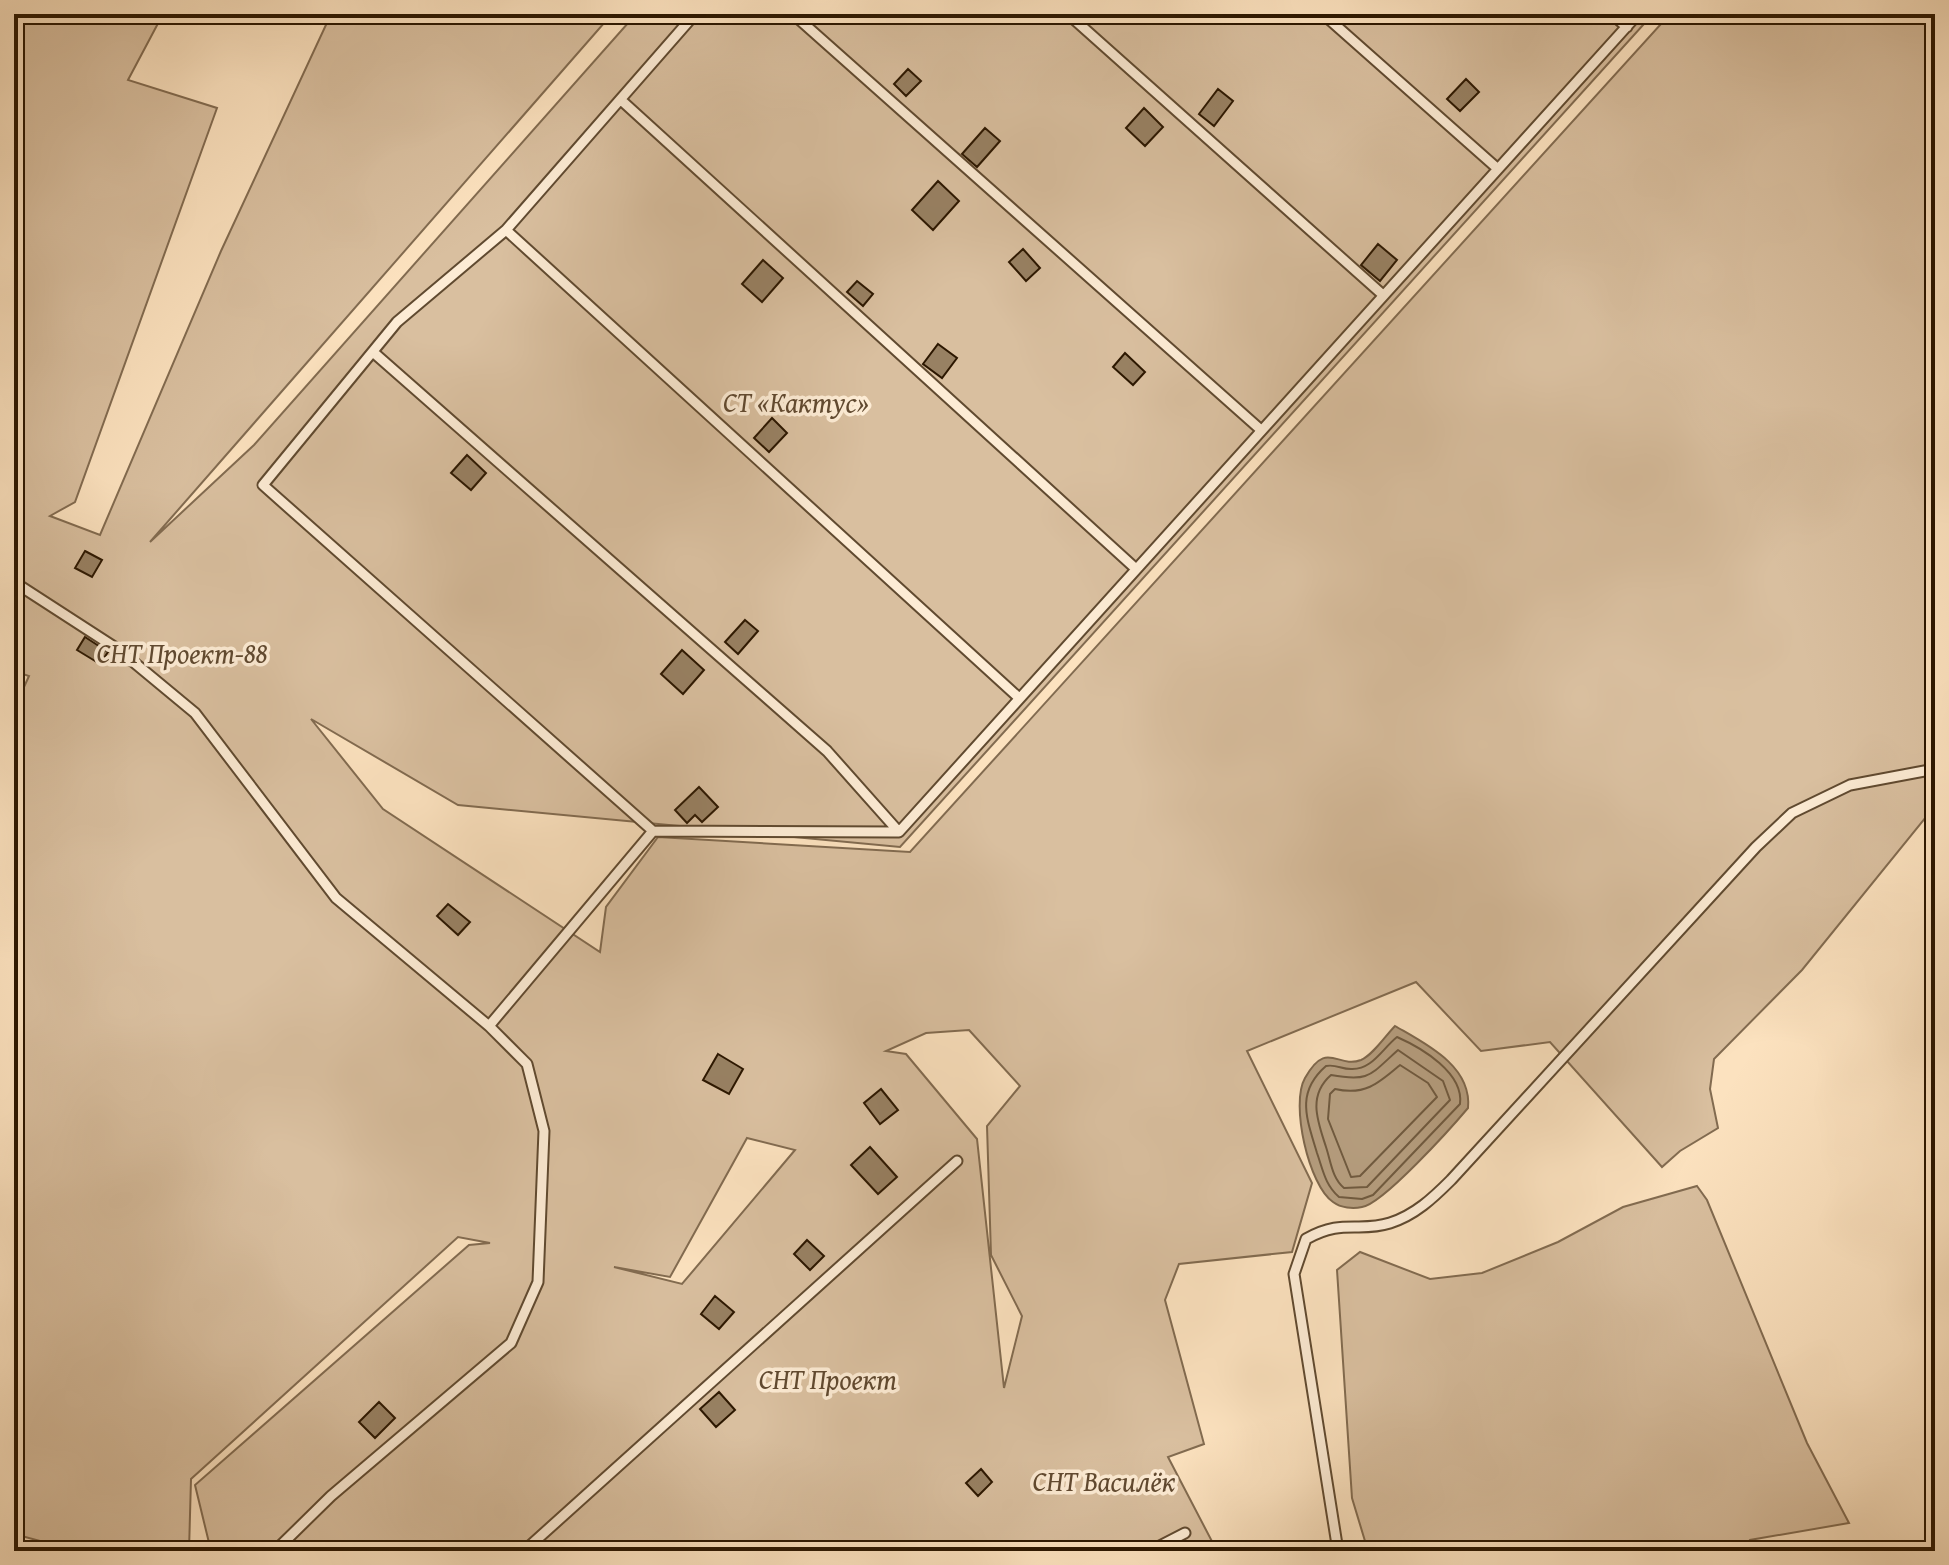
<svg xmlns="http://www.w3.org/2000/svg" width="1949" height="1565" viewBox="0 0 1949 1565" font-family="'Gentium Book Plus',serif">
  <style>
    .green { fill: #d9bf9f; stroke: #826b50; stroke-width: 2; fill-rule: evenodd }
    .water { fill: #b59d7e; stroke: #7e674c; stroke-width: 2 }
    .lines { fill: none; stroke-linecap: round; stroke-linejoin: round }
    .shore { stroke: #705a3f; stroke-width: 2 }
    .building { fill: #988163; stroke: #2c1700; stroke-width: 2 }
    .service-casing { stroke: #604a30; stroke-width: 13 }
    .service { stroke: #fdecd5; stroke-width: 9 }
    .labels { text-anchor: middle; stroke-width: 7; stroke-linejoin: round; paint-order: stroke }
    .park-label { font-size: 28px; font-style: italic; fill: #604930; stroke: #fdecd5 }
  </style>
  <rect width="100%" height="100%" fill="#fce2bf"/>
  <filter id="stains"><feTurbulence type="fractalNoise" baseFrequency=".0025" numOctaves="4"/><feColorMatrix values="0 0 0 0 .2 0 0 0 0 .09 0 0 0 0 .02 0 0 0 .5 -.17"/></filter>
  <radialGradient id="worn" r=".72"><stop offset=".6" stop-color="#630" stop-opacity="0"/><stop offset="1" stop-color="#630" stop-opacity=".3"/></radialGradient>
  <path class="green" d="M14 14H163L128 80 217 108 75 502 50 516 100 535 221 251 331 14H612L150 542 254 445 636 14H1653L900 847 458 805 311 719 383 809 600 952 606 907 658 837 910 852 1670 14H1935V806L1802 970 1714 1059 1710 1089 1718 1128 1680 1151 1662 1167 1550 1042 1481 1051 1416 982 1247 1051 1312 1183 1292 1252 1179 1264 1165 1300 1204 1444 1168 1457 1217 1551H211L195 1485 469 1245 490 1243 458 1237 191 1479 189 1551H77L14 1534V709L29 676 14 671ZM969 1030 1020 1086 987 1126 991 1255 1022 1316 1004 1388 977 1139 906 1054 886 1051 926 1033ZM747 1138 795 1150 682 1284 614 1267 670 1277Z
    M1697 1186 1707 1200 1807 1443 1849 1523 1750 1540 1742 1551H1368L1352 1498 1337 1270 1360 1252 1430 1279 1482 1273 1558 1242 1623 1207Z"/>
  <path class="water" d="M1395 1026C1426 1044 1472 1066 1468 1108 1452 1127 1383 1204 1362 1207 1353 1209 1341 1208 1333 1202 1309 1186 1290 1104 1305 1078 1327 1039 1337 1069 1361 1060 1373 1055 1386 1035 1395 1026Z"/>
  <g class="lines">
    <path class="shore" d="M1397 1037C1422 1048 1464 1073 1460 1104L1373 1195 1362 1199 1339 1197C1325 1185 1323 1170 1317 1153 1307 1119 1295 1093 1326 1066 1336 1064 1341 1069 1351 1069 1372 1070 1382 1049 1397 1037Z
      M1398 1050 1443 1081 1450 1100 1367 1187 1344 1188C1332 1178 1331 1162 1326 1147 1318 1122 1307 1096 1331 1075 1370 1082 1370 1075 1398 1050Z
      M1400 1065 1428 1083 1437 1097 1360 1176 1351 1177 1328 1119 1330 1094 1335 1089C1365 1096 1379 1083 1400 1065Z"/>
  </g>
  <path class="building" d="M908 69 921 81 906 96 894 84Z
    M1466 79 1479 92 1460 111 1447 99Z
    M1218 89 1233 101 1214 126 1199 114Z
    M1144 108 1163 127 1145 146 1126 128Z
    M985 128 1000 141 977 167 962 154Z
    M938 181 959 201 933 230 912 210Z
    M1378 244 1397 260 1380 281 1361 265Z
    M1023 249 1040 268 1026 281 1009 262Z
    M763 260 783 278 762 302 742 284Z
    M857 281 873 294 863 306 847 292Z
    M938 344 957 358 942 378 923 364Z
    M1125 353 1145 372 1133 385 1113 367Z
    M772 418 787 433 769 452 754 438Z
    M467 455 486 473 471 490 451 473Z
    M85 551 102 560 92 577 75 568Z
    M745 620 758 631 738 654 725 642Z
    M85 637 108 652 100 664 77 650Z
    M682 650 704 670 683 694 661 674Z
    M699 787 718 807 702 822 695 815 687 823 675 810Z
    M448 904 470 922 458 935 437 916Z
    M718 1054 743 1069 729 1094 703 1080Z
    M881 1089 898 1110 880 1124 864 1103Z
    M870 1147 897 1177 878 1194 851 1165Z
    M807 1240 824 1256 810 1270 794 1254Z
    M715 1296 734 1312 719 1329 701 1314Z
    M719 1392 735 1410 716 1427 700 1409Z
    M379 1402 395 1418 375 1438 359 1422Z
    M981 1469 992 1482 978 1496 966 1483Z"/>
  <g class="lines">
    <g class="service-casing">
      <path id="service" d="M695 14 506 230 397 322 263 485 653 831 899 832 1638 14
        M793 14 1261 430
        M1068 14 1383 295
        M1323 14 1498 169
        M1612 14 1627 27
        M621 100 1135 568
        M506 230 1018 697
        M373 352 827 751 899 832
        M14 582 119 650 195 713 336 898 489 1026 527 1064 544 1131 538 1282 511 1343 331 1496 275 1551
        M489 1026 653 831
        M524 1551 957 1161
        M1150 1551 1185 1533
        M1338 1551 1294 1274 1306 1239C1343 1218 1359 1233 1390 1223 1415 1215 1433 1198 1451 1180L1756 847 1792 813 1850 785 1935 769"/>
    </g>
    <use href="#service" class="service"/>
  </g>
  <g class="labels">
    <g class="park-label">
      <text x="796" y="412">СТ «Кактус»</text>
      <text x="182" y="663">СНТ Проект-88</text>
      <text x="828" y="1389">СНТ Проект</text>
      <text x="1104" y="1491">СНТ Василёк</text>
    </g>
  </g>
  <rect width="1949" height="1565" fill="none" stroke="#fce2bf" stroke-width="48"/>
  <rect x="16" y="16" width="1917" height="1533" fill="none" stroke="#2c1700" stroke-width="4"/>
  <rect x="24" y="24" width="1901" height="1517" fill="none" stroke="#2c1700" stroke-width="2"/>
  <rect width="100%" height="100%" filter="url(#stains)"/>
  <rect width="100%" height="100%" fill="url(#worn)"/>
</svg>
